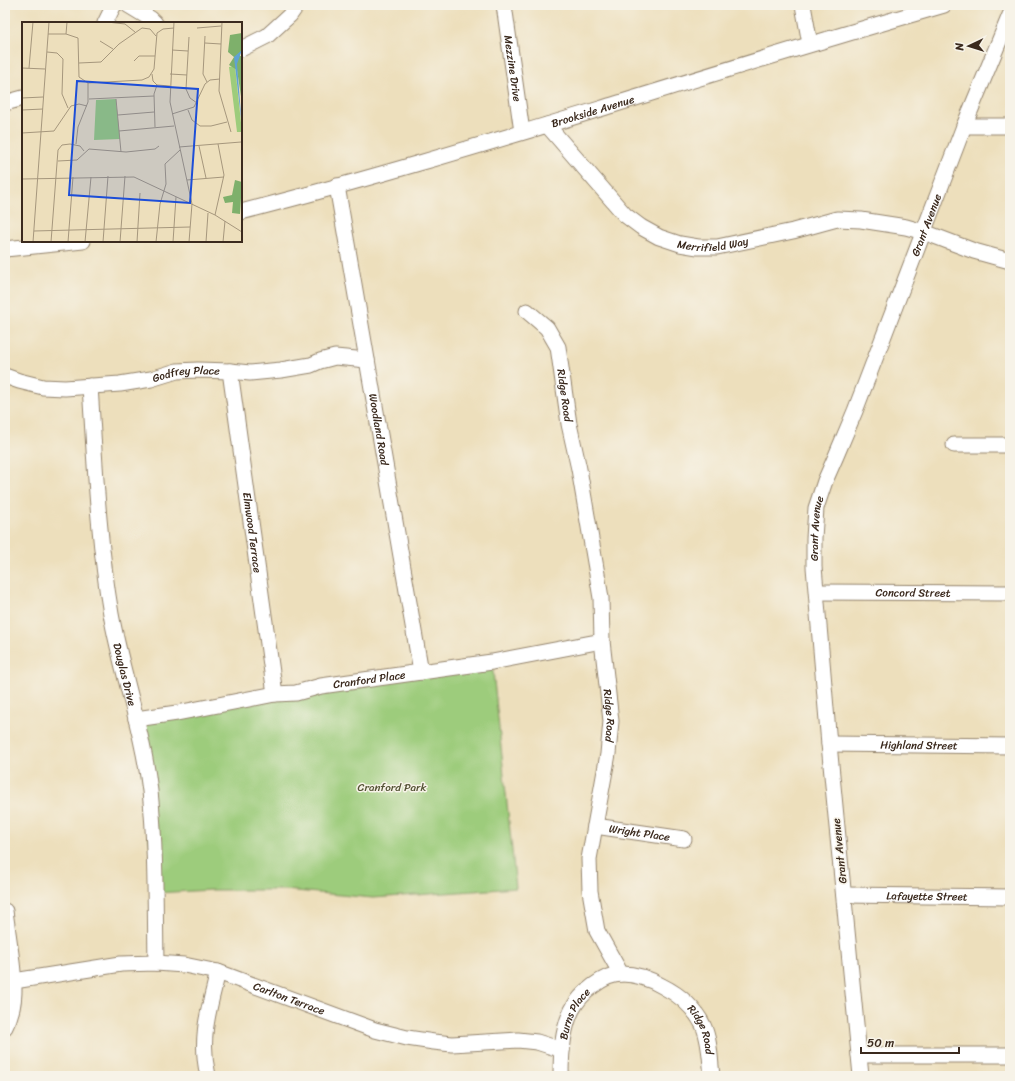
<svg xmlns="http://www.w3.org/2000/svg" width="1015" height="1081" viewBox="0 0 1015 1081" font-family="Sriracha,sans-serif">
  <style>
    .green { fill: #9dcc7b; stroke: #6c7b4c }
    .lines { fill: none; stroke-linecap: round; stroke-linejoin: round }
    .minor-casing { stroke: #94846d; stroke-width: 17 }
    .minor { stroke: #fff; stroke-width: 15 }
    .labels { text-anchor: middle; stroke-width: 3; stroke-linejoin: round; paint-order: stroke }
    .street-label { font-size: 11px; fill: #3b2a1e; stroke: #f7f3e8 }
    .park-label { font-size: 11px; fill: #545235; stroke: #f7f3e8 }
    .inset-road { fill: none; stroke: #a6977d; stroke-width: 1 }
    .view { fill: #1d4ed8; fill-opacity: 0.15; stroke: #1d4ed8; stroke-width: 2 }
    .inset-edge { fill: none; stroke: #3b2a1e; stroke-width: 2 }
  </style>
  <rect width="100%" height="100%" fill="#f7f3e8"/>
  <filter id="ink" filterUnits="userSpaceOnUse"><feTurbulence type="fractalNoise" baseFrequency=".025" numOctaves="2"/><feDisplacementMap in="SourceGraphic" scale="8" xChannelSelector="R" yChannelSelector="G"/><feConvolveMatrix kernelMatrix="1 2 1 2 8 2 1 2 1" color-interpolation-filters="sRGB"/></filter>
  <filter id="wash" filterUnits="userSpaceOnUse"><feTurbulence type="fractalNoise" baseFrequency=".012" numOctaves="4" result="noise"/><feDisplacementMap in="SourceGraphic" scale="16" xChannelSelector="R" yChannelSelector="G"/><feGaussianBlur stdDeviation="0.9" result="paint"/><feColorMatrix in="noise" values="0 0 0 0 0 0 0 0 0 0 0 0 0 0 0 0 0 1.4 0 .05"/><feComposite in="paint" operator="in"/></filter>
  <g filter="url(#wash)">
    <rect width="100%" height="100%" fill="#eddfbc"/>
    <path class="green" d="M492 662 516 888 373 898 285 890H211L155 893 136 719Z"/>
  </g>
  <g filter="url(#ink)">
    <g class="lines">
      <g class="minor-casing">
        <g id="minor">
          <path d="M128 5 151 19 155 23"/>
          <path id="s1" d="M504 5 522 132"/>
          <path d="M803 5 810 44"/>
          <path d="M105 23 114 5"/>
          <path d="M241 49 267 36 290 15 297 5"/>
          <path d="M5 103 23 98"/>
          <path id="s2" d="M547 125 625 215 641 227 659 237 680 244 698 247H717L793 231 837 219 861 220 906 227 924 232 974 251 1010 261"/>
          <path d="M964 126H1010"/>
          <path id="s3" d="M337 186 421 672"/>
          <path id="s4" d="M241 212C367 180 491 142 616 104 725 70 834 37 944 5"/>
          <path d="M5 249 83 241"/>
          <path id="s5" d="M527 311 547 328 558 347 569 424 579 469 597 574 601 598 602 641 611 721 608 754 589 859 590 891 597 931 621 974"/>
          <path id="s6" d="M230 371 275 694"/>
          <path id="s7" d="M5 376 19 381 43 387 65 388 120 384 151 379 177 371 198 370 230 371 250 373 281 370 311 365 320 361 335 357 367 360"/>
          <path id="s8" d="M90 386C95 462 98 539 111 614 122 674 143 731 150 791 156 848 155 906 156 963"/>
          <path d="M954 445H1010"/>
          <path id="s9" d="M817 592 1010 593"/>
          <path id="s10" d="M136 719 177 713 275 694 296 693 321 686 492 662 602 641"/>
          <path id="s11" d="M829 744 1010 746"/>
          <path id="s12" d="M595 826 684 839"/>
          <path id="s13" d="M844 895 1010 897"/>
          <path d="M5 911C7 926 9 940 11 954 14 979 18 1004 5 1027"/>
          <path id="s14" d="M14 981 121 964 156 963 184 965 218 972 375 1030 407 1038 434 1042 452 1044 518 1040 537 1042 562 1050"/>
          <path d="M859 1055H1010"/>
          <path d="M208 1076C199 1038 209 1009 218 972"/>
          <path id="s15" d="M561 1076C561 1055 562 1030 572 1010 580 994 603 974 622 974 635 974 650 979 662 986 680 995 694 1007 703 1025 710 1040 710 1059 712 1076"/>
          <path id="s16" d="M861 1076 829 744 814 567V538L816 508 825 481 836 456 855 411 964 126 1010 15"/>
        </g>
      </g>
      <use href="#minor" class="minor"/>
    </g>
  </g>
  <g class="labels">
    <g class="street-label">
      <text dy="4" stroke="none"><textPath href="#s1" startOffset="64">Mezzine Drive</textPath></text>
      <text dy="4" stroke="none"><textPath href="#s4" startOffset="366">Brookside Avenue</textPath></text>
      <text dy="4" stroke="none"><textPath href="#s16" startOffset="874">Grant Avenue</textPath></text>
      <text dy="4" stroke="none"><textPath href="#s2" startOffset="215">Merrifield Way</textPath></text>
      <text dy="4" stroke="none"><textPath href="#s7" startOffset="184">Godfrey Place</textPath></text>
      <text dy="4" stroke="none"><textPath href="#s5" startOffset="97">Ridge Road</textPath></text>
      <text dy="4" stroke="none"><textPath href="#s3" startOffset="247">Woodland Road</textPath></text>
      <text dy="4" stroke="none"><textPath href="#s16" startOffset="550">Grant Avenue</textPath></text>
      <text dy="4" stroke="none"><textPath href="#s6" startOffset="163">Elmwood Terrace</textPath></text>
      <text dy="4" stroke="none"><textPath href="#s9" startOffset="96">Concord Street</textPath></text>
      <text dy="4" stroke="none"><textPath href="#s8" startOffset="291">Douglas Drive</textPath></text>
      <text dy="4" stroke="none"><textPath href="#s10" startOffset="237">Cranford Place</textPath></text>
      <text dy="4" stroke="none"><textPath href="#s5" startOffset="421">Ridge Road</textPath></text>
      <text dy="4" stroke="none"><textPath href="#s11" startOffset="90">Highland Street</textPath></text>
      <text dy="4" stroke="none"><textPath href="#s12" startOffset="45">Wright Place</textPath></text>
      <text transform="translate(839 851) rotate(-96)" y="4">Grant Avenue</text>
      <text dy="4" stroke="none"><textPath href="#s13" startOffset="83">Lafayette Street</textPath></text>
      <text dy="4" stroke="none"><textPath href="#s14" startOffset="282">Carlton Terrace</textPath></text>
      <text dy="4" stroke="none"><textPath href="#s15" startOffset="65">Burns Place</textPath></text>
      <text dy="4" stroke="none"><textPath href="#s15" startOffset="235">Ridge Road</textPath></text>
    </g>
    <g class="park-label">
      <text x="392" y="791">Cranford Park</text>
    </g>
  </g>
  <g transform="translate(22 22)">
    <rect width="220" height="220" fill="#eddfbc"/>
    <path d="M213 44 220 110H215L207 45ZM94 77 98 117 72 118 74 78Z" fill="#9dcc7b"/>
    <path d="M220 11V28L217 33 220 35V81L215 48 207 43 212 35 206 30 208 13ZM213 158 220 160 218 192 210 191 211 180 203 181 201 175 210 173Z" fill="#7eb06b"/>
    <path d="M220 28 215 42 220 105 212 35Z" fill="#5fa2d3"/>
    <path class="inset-road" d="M85 0 103 2 113 10M152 0 148 80 170 182 167 220M200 0 197 69 209 110M175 6 199 4M26 12H44L56 16 57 55 66 61 120 58 127 55 132 47 135 11 141 7 152 6M44 12 45 0M183 14 181 52 185 60M167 15 164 67 168 76 175 81M78 19 91 27M183 21 199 22M150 28 166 29M25 30 35 31 41 37 40 72 46 86M112 39 117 34H133M57 41 79 40 97 22 120 6 128 7 134 14M0 46 23 47M7 46 11 0M130 52 131 59 135 63M148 52 165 53M135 63 148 64M0 76 21 75M67 77 132 74M94 77 99 130M0 88 21 87M166 88 170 98 178 104H189L205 100M150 92 172 85 183 62 188 58 198 57M96 93 132 90M133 105 132 72 135 63M97 109 152 104M0 111 32 109 49 84 57 82 65 84M54 122 56 105 66 80V61M177 124 184 156M157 125 219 120M36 139 55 138 67 127 104 130 133 127 137 124M0 157 112 155 193 193 220 210M165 158 202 155M193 193 202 153 196 122M12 209 168 205M11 220 27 0M29 220 36 128 40 123 48 122 58 124 62 129M46 220 51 155M63 220 69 155M81 220 86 154M98 220 103 154M115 220 118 171M134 220 138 182 144 162 143 142 158 128M151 220 154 175M184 220 186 191M201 220 203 199"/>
    <path class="view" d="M55 59 176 67 168 181 47 173Z"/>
    <rect width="220" height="220" class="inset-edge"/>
  </g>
  <rect width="1015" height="1081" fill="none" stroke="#f7f3e8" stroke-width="20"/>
  <g transform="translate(969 46) rotate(266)" stroke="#f7f3e8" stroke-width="3" paint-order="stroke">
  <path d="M0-3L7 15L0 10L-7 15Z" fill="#3b2a1e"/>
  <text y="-6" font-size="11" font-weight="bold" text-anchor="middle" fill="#3b2a1e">N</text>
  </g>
  <path d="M861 1047v6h98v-6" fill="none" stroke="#3b2a1e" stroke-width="2"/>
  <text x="867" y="1047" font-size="12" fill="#3b2a1e" stroke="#f7f3e8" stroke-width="3" paint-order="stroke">50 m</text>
</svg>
